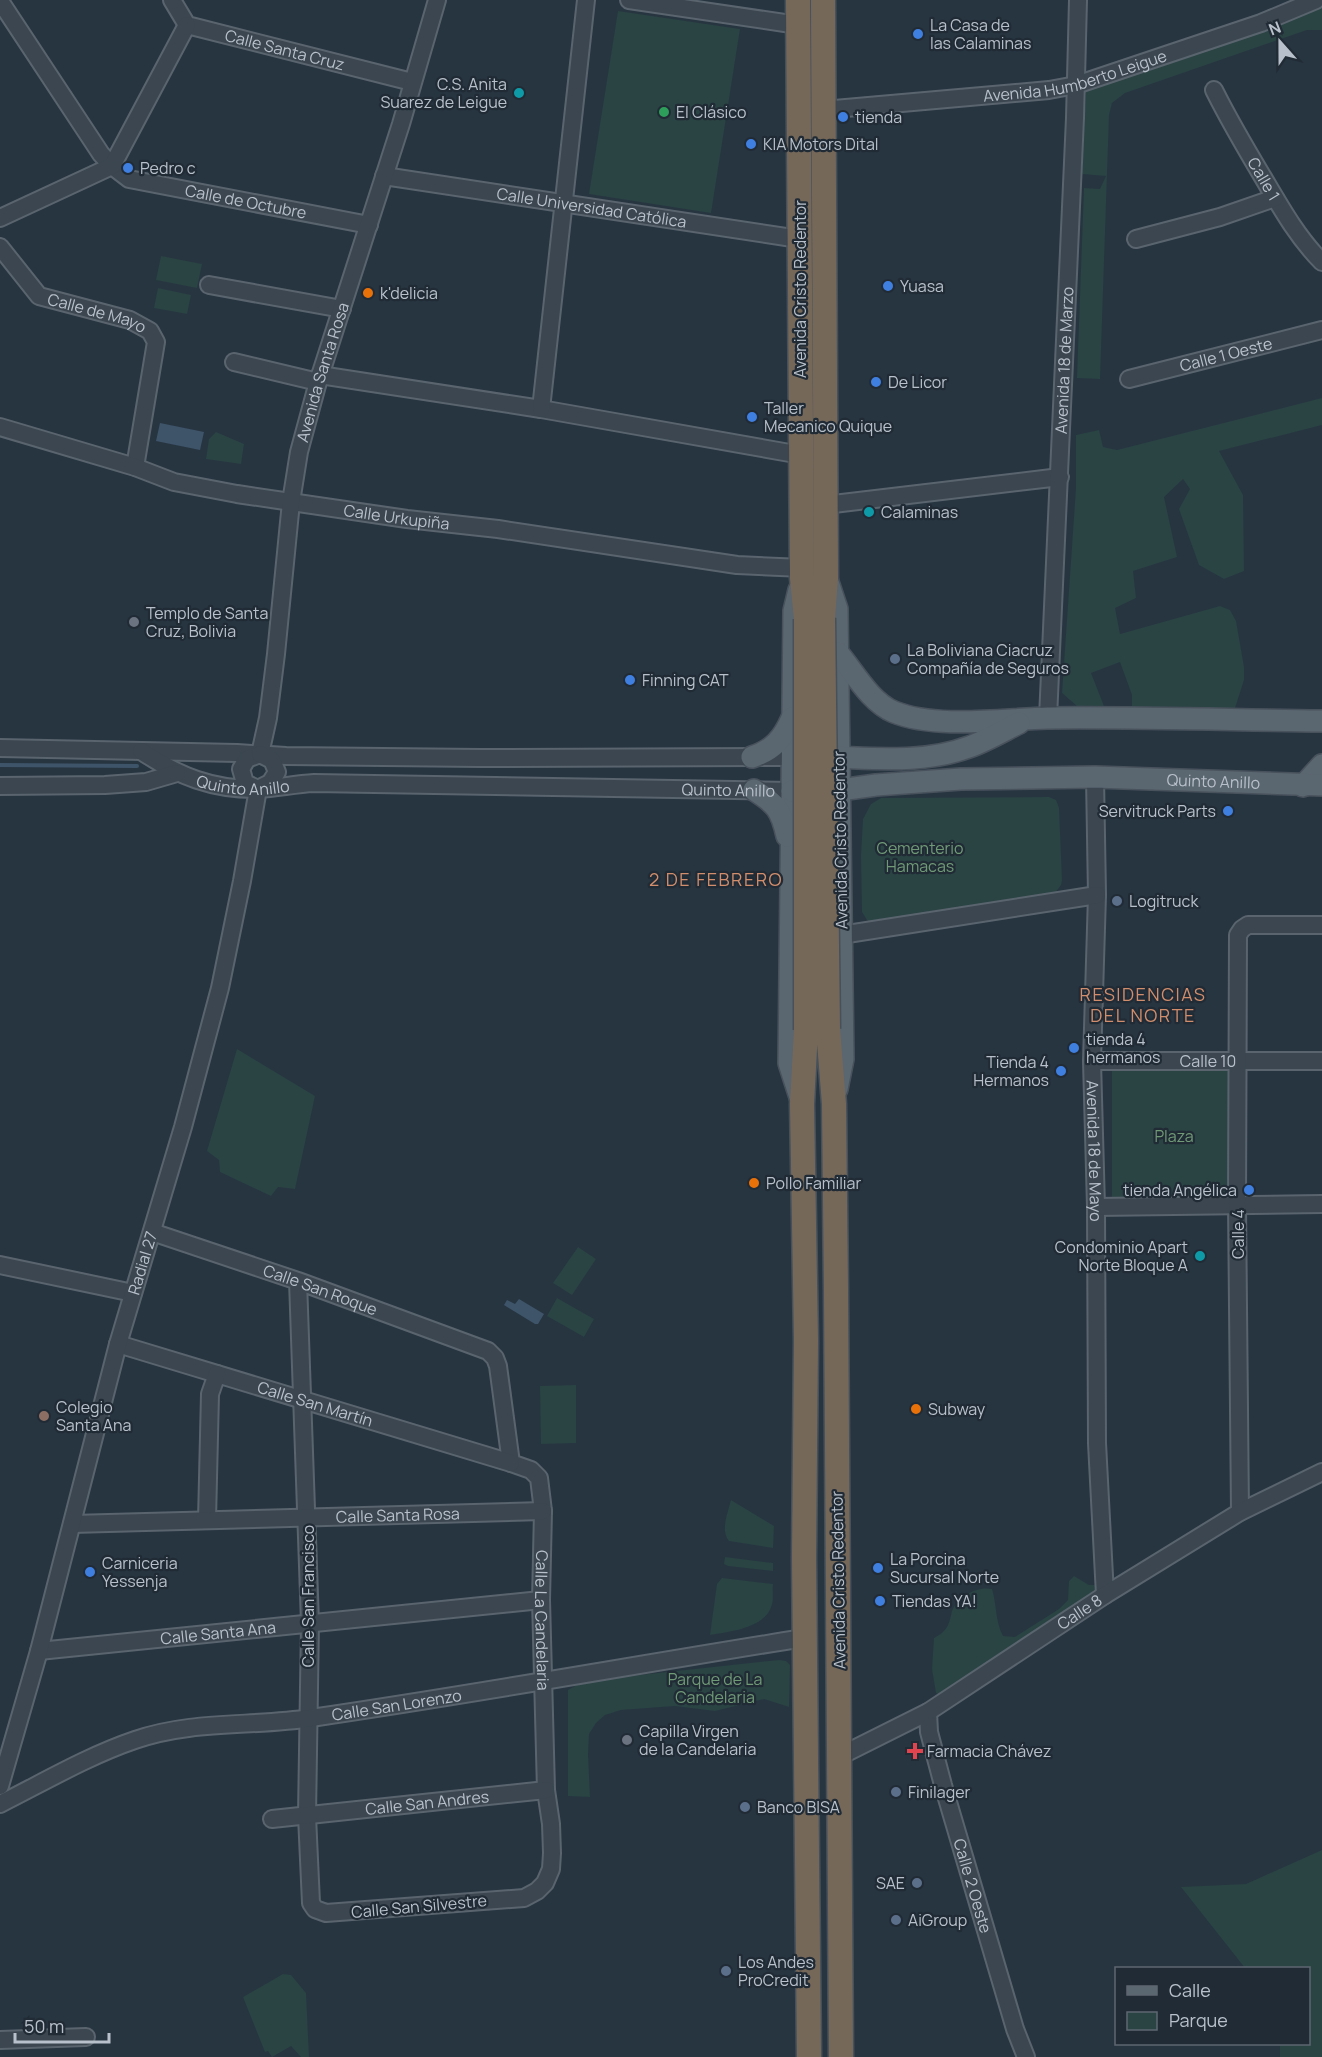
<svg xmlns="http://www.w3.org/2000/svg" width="1322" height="2057" viewBox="0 0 1322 2057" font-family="Manrope,sans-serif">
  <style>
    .green { fill: #2a4343 }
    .water { fill: #3e5469 }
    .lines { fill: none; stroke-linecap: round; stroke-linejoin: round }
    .stream { stroke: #3e5469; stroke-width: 4 }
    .minor-casing { stroke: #59646e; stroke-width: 20 }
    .major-casing { stroke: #48525d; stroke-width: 24 }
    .highway-casing { stroke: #46515b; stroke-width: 27 }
    .minor { stroke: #3b4650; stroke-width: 16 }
    .major { stroke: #5a6670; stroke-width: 21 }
    .highway { stroke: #766859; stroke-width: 24 }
    .highway-bridge-casing { stroke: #46515b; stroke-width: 27; stroke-linecap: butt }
    .highway-bridge { stroke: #766859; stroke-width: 24 }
    .shop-dot { fill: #3f7fe0; stroke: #202b36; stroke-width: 2 }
    .culture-dot { fill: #0f9aa8; stroke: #202b36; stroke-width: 2 }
    .leisure-dot { fill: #2e9e5b; stroke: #202b36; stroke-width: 2 }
    .food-dot { fill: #e8710a; stroke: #202b36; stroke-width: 2 }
    .worship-dot { fill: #6b7280; stroke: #202b36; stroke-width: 2 }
    .service-dot { fill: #5c6f8a; stroke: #202b36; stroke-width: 2 }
    .education-dot { fill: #8d6e63; stroke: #202b36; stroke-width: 2 }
    .health-dot { fill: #e0444e; stroke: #202b36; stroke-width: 2 }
    .labels { text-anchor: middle; stroke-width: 4.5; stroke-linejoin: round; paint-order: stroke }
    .poi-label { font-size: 16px; fill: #b8c1cb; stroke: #202b36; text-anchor: start }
    .street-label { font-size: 16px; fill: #b8c1cb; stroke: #202b36 }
    .park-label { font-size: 16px; fill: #709a76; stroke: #202b36 }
    .neighbourhood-label { font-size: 18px; letter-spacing: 1.5px; fill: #d28e6c; stroke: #202b36 }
  </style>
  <rect width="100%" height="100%" fill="#273541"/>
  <path class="green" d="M1322 4V30H1307L1125 93 1112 103 1109 115 1100 379 1077 378 1084 188 1100 189 1106 176 1082 174 1086 87Z
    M618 11 740 29 711 213 589 194Z
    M161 256 202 264 197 288 156 280Z
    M158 288 191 295 187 314 154 308Z
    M1322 398V425L1219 451 1243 495 1244 571 1224 579 1199 565 1179 509 1190 489 1183 479 1164 497 1177 557 1133 571 1136 598 1115 608 1120 634 1220 606 1230 610 1236 621 1244 667V680L1235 708H1132V695L1120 662 1091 673 1104 706 1101 708 1078 707 1062 693 1076 488V435L1099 430 1103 447 1117 450Z
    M216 432 244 444 241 464 206 459 209 439Z
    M1049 797 1056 800 1059 808 1062 880 1061 885 1055 893 874 925 867 920 862 912 861 855 863 819 871 804 881 798Z
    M237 1049 315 1096 295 1189 278 1187 271 1196 220 1172 219 1160 207 1151Z
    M1112 1071H1236L1235 1192 1221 1200 1112 1199Z
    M578 1247 596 1259 572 1295 553 1283Z
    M557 1298 594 1319 584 1337 547 1316Z
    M576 1385V1443L541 1444 540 1386Z
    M731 1500 774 1526 773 1548 729 1541C720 1531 728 1512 731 1500Z
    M725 1557 773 1563V1571L728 1566 724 1564Z
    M1074 1576 1089 1585H1097L1099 1589 1095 1598 942 1696 936 1693 932 1669 934 1638C940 1635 945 1631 948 1625 950 1621 951 1615 952 1611 958 1596 977 1586 992 1589 997 1605 995 1621 1003 1636L1015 1637 1059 1609 1068 1600 1069 1581Z
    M722 1578 773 1584C772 1590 774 1598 772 1604 767 1628 729 1632 710 1635L717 1584Z
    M779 1660 786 1661 790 1665 789 1707 764 1699 715 1711 675 1706 621 1710 605 1715 596 1723 589 1734 588 1754 590 1797 568 1796V1690L584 1681Z
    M1322 1850V2057H1280V2044H1308V1968H1245L1181 1887 1246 1884Z
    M283 1974 291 1975 306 1993 309 2057H301L291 2046 272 2057 268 2051 265 2052 243 1997Z"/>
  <path class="water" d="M160 423 204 432 200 450 156 441Z
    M519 1299 544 1314 538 1324H535L504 1305 507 1300 515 1304Z"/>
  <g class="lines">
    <path class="stream" d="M0 765 137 766"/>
    <g class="minor-casing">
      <g id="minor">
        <path id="s1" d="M172 0 187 25 412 82"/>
        <path d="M629 0 798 25"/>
        <path id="s2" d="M0 1 101 154 112 166 129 179 369 225"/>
        <path id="s3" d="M1214 90C1229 120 1246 149 1264 179 1281 208 1298 238 1322 262"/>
        <path id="s4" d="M823 110 1049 90 1076 85 1261 23 1316 0"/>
        <path id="s5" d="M384 176 799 239"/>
        <path d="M0 218 112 166 187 25"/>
        <path d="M1136 239 1220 217 1275 198"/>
        <path id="s6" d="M0 247 39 296 130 320 150 331 156 342 135 467"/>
        <path d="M209 285 342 309"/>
        <path d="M234 362 318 382"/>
        <path d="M320 375 541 409 801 455"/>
        <path id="s7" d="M1129 379 1322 330"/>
        <path d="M541 409 586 0"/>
        <path id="s8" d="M0 427 135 467 174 482 237 494 407 519 498 529 737 565 803 568"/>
        <path d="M825 505 1060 477"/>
        <path id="s9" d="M1048 718 1075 118 1078 0"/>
        <path d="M0 748 237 753 286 756 481 758 792 757"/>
        <path id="s10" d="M141 751C178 776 213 790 259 789 277 788 295 784 314 783L792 791"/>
        <path id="s11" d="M260 754 268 718 276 654 291 502 299 452 318 382 401 124 437 0"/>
        <path id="s12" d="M1095 777 1097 895 1092 1061 1096 1207 1097 1443 1105 1595"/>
        <path d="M0 786 105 785 146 782 177 773"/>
        <path d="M258 789 245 783 241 769 247 759 260 754"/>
        <path d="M841 935 1097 895"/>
        <path id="s13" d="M1092 1061H1322"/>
        <path d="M1096 1207 1322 1204"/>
        <path id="s14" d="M152 1232 298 1281 488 1351 495 1358 498 1366 511 1463 531 1470 539 1478 543 1511 541 1600 546 1790 551 1824 552 1853 551 1869 545 1883 537 1891 524 1898 326 1913 315 1909 311 1903 307 1816 310 1623 298 1281"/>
        <path d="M0 1265 133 1293"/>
        <path id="s15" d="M118 1344 511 1463"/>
        <path d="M1240 1512 1237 1204 1238 935 1242 929 1248 925H1322"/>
        <path d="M207 1520 210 1394 217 1374"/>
        <path id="s16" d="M72 1524 543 1511"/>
        <path id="s17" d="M39 1651 541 1600"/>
        <path id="s18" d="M928 1712 929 1732 943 1785 1015 2029 1026 2057"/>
        <path id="s19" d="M840 1756 928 1712 1105 1595 1240 1512 1322 1472"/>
        <path id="s20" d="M0 1786 39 1651 118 1344 183 1127 220 988 242 881 258 789 270 783 277 772 272 760 260 754"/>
        <path id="s21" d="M0 1804C44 1782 88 1756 135 1740 193 1720 252 1727 311 1718 476 1694 640 1664 804 1638"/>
        <path id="s22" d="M272 1819 546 1790"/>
        <path d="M0 2040 86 2037"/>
      </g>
    </g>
    <g class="major-casing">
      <g id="major">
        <path d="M827 579 837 609 843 1059 837 1089"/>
        <path d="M799 590 794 611 789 1063 800 1097"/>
        <path d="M838 653C854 672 870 702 894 712 936 729 1003 719 1048 718 1139 717 1231 720 1322 721"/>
        <path d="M752 757C773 750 783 739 792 718"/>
        <path d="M826 757C874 758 923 764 969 747 986 741 1003 731 1019 723"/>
        <path d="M1303 786 1322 765"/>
        <path d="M754 790C776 804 781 809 787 836"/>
        <path id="s23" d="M792 791 840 790 876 785 961 779 1095 777 1322 785"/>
      </g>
    </g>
    <g class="highway-casing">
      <path id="highway" d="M798 0 802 578 806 619
        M823 0 826 577 823 618
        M828 1029 834 1104 836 1291 841 2057
        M806 1030 802 1104 806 1341 804 1558 809 2057"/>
    </g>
    <use href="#minor" class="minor"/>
    <use href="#major" class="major"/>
    <use href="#highway" class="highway"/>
    <g class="highway-bridge-casing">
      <path id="highway-bridge" d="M823 618 828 1029
        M806 619V1030"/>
    </g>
    <use href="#highway-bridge" class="highway-bridge"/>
  </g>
  <g class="shop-dot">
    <circle cx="918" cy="34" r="6"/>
    <circle cx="843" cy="117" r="6"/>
    <circle cx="751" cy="144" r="6"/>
    <circle cx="128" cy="168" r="6"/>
    <circle cx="888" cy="286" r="6"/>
    <circle cx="876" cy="382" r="6"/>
    <circle cx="752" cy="417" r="6"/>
    <circle cx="630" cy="680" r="6"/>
    <circle cx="1228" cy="811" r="6"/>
    <circle cx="1074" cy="1048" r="6"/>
    <circle cx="1061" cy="1071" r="6"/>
    <circle cx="1249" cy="1190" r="6"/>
    <circle cx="878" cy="1568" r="6"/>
    <circle cx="90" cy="1572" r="6"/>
    <circle cx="880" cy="1601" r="6"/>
  </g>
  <g class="culture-dot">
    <circle cx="519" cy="93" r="6"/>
    <circle cx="869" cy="512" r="6"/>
    <circle cx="1200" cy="1256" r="6"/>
  </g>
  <circle class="leisure-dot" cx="664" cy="112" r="6"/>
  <g class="food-dot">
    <circle cx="368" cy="293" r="6"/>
    <circle cx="754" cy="1183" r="6"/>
    <circle cx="916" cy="1409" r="6"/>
  </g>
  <g class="worship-dot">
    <circle cx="134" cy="622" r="6"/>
    <circle cx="627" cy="1740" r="6"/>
  </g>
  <g class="service-dot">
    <circle cx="895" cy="659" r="6"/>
    <circle cx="1117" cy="901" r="6"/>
    <circle cx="896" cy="1792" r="6"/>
    <circle cx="745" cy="1807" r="6"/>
    <circle cx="917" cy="1883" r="6"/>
    <circle cx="896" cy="1920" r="6"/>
    <circle cx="726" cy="1971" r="6"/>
  </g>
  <circle class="education-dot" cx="44" cy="1416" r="6"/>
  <path class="health-dot" d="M912 1742h6v6h6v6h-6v6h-6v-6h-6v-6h6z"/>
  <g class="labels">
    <g class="poi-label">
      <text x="930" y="31">La Casa de<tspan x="930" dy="18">las Calaminas</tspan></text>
      <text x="507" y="90" text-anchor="end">C.S. Anita<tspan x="507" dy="18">Suarez de Leigue</tspan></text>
      <text x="676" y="118">El Clásico</text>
      <text x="855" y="123">tienda</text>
      <text x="763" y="150">KIA Motors Dital</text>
      <text x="140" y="174">Pedro c</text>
      <text x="900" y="292">Yuasa</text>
      <text x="380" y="299">k'delicia</text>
      <text x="888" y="388">De Licor</text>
      <text x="764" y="414">Taller<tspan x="764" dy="18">Mecanico Quique</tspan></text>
      <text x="881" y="518">Calaminas</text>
      <text x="146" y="619">Templo de Santa<tspan x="146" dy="18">Cruz, Bolivia</tspan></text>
      <text x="907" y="656">La Boliviana Ciacruz<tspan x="907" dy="18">Compañía de Seguros</tspan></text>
      <text x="642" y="686">Finning CAT</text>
      <text x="1216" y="817" text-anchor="end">Servitruck Parts</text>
      <text x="1129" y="907">Logitruck</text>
      <text x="1086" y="1045">tienda 4<tspan x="1086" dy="18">hermanos</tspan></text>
      <text x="1049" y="1068" text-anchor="end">Tienda 4<tspan x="1049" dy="18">Hermanos</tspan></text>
      <text x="766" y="1189">Pollo Familiar</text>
      <text x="1237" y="1196" text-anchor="end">tienda Angélica</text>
      <text x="1188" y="1253" text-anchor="end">Condominio Apart<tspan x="1188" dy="18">Norte Bloque A</tspan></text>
      <text x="56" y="1413">Colegio<tspan x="56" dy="18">Santa Ana</tspan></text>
      <text x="928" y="1415">Subway</text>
      <text x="890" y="1565">La Porcina<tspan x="890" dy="18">Sucursal Norte</tspan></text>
      <text x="102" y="1569">Carniceria<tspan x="102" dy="18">Yessenja</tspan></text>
      <text x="892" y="1607">Tiendas YA!</text>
      <text x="639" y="1737">Capilla Virgen<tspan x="639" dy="18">de la Candelaria</tspan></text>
      <text x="927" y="1757">Farmacia Chávez</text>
      <text x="908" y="1798">Finilager</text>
      <text x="757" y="1813">Banco BISA</text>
      <text x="905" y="1889" text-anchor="end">SAE</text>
      <text x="908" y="1926">AiGroup</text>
      <text x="738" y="1968">Los Andes<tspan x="738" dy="18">ProCredit</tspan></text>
    </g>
    <g class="street-label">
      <text dy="6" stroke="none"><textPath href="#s1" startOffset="130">Calle Santa Cruz</textPath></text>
      <text dy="6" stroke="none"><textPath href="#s4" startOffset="255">Avenida Humberto Leigue</textPath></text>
      <text dy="6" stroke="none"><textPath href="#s3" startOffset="102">Calle 1</textPath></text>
      <text dy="6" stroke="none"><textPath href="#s2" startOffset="340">Calle de Octubre</textPath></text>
      <text dy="6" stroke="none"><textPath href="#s5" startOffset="210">Calle Universidad Católica</textPath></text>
      <text transform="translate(800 289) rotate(-90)" y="6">Avenida Cristo Redentor</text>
      <text dy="6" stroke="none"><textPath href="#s6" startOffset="123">Calle de Mayo</textPath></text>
      <text dy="6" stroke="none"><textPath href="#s7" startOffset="100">Calle 1 Oeste</textPath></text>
      <text dy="6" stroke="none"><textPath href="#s9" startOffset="358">Avenida 18 de Marzo</textPath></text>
      <text dy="6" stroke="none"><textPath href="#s11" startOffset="388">Avenida Santa Rosa</textPath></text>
      <text dy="6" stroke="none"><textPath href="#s8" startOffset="408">Calle Urkupiña</textPath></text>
      <text dy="6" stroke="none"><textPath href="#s10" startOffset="110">Quinto Anillo</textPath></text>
      <text dy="6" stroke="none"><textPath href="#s23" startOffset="422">Quinto Anillo</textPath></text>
      <text dy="6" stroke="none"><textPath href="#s10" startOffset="596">Quinto Anillo</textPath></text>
      <text transform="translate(840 840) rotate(-91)" y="6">Avenida Cristo Redentor</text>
      <text dy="6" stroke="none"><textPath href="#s13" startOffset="116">Calle 10</textPath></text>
      <text dy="6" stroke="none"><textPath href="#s12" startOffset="374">Avenida 18 de Mayo</textPath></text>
      <text transform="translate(1238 1234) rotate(-90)" y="6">Calle 4</text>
      <text dy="6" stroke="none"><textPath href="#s20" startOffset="542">Radial 27</textPath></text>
      <text dy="6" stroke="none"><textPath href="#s14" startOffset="178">Calle San Roque</textPath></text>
      <text dy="6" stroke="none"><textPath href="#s15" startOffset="206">Calle San Martín</textPath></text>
      <text dy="6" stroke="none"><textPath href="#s16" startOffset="326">Calle Santa Rosa</textPath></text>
      <text transform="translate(838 1580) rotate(-91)" y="6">Avenida Cristo Redentor</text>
      <text transform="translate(308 1596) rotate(-90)" y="6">Calle San Francisco</text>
      <text dy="6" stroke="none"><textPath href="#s19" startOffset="280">Calle 8</textPath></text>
      <text dy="6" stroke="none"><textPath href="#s14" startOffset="648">Calle La Candelaria</textPath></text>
      <text dy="6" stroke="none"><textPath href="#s17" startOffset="180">Calle Santa Ana</textPath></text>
      <text dy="6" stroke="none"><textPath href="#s21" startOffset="414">Calle San Lorenzo</textPath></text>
      <text dy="6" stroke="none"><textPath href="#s22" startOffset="156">Calle San Andres</textPath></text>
      <text dy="6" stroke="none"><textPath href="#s18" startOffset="180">Calle 2 Oeste</textPath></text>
      <text transform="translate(419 1906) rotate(-5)" y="6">Calle San Silvestre</text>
    </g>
    <g class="park-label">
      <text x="920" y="854">Cementerio<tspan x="920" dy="18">Hamacas</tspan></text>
      <text x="1174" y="1142">Plaza</text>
      <text x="715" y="1685">Parque de La<tspan x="715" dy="18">Candelaria</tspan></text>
    </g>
    <g class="neighbourhood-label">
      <text x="716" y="886">2 DE FEBRERO</text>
      <text x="1143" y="1001">RESIDENCIAS<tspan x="1143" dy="21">DEL NORTE</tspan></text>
    </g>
  </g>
  <rect x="1115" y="1967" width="195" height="78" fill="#202b36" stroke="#5d6772" stroke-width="1.5"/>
  <rect x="1127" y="1986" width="30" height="9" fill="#5a6670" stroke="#5d6772" stroke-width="1.5"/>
  <text x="1169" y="1997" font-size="18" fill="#b8c1cb">Calle</text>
  <rect x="1127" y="2012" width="30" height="18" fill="#2a4343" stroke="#5d6772" stroke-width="1.5"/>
  <text x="1169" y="2027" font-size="18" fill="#b8c1cb">Parque</text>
  <g transform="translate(1280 42) rotate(339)" stroke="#202b36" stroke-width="4.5" paint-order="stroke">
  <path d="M0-4.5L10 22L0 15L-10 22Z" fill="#b8c1cb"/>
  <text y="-9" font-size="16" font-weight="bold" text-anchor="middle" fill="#b8c1cb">N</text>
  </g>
  <path d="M15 2033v9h94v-9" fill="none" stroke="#b8c1cb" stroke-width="3"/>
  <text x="24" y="2033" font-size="18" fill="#b8c1cb" stroke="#202b36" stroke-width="4.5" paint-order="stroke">50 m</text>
</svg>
